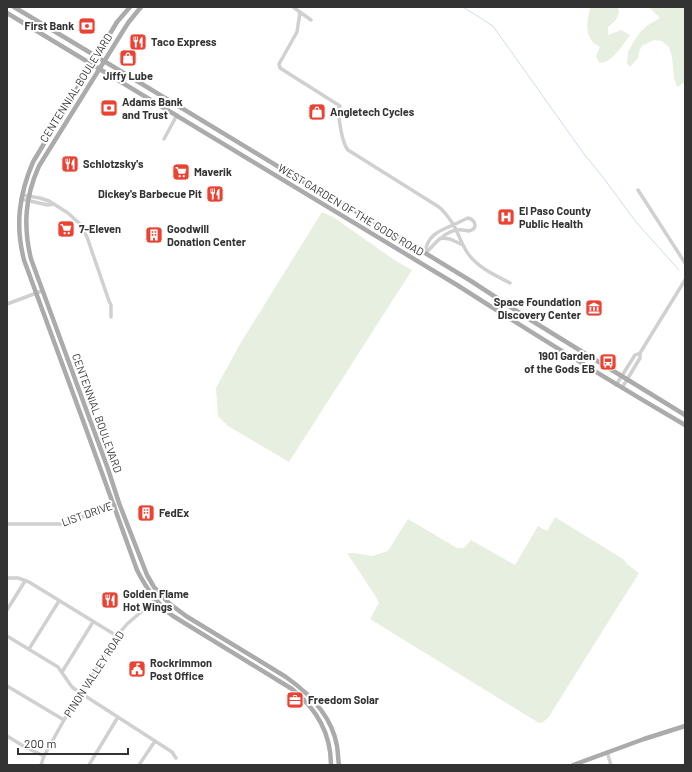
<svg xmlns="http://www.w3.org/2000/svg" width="692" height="772" viewBox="0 0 692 772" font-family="Barlow,sans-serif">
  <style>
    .green { fill: #e7efe1 }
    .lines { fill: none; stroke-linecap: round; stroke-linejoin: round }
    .stream { stroke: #ceddef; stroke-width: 1 }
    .minor { stroke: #d0d0d0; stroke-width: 3.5 }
    .major { stroke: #ababab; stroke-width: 4.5 }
    .labels { text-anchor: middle; stroke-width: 4; stroke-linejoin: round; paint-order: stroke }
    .poi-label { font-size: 11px; font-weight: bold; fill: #333; stroke: #fff; text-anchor: start }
    .street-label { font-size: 11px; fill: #333; stroke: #fff }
  </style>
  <rect width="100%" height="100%" fill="#fff"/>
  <path class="green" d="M591 7H618L619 12 616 20 608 27V35L621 30 630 35C625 42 614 59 605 62 603 63 601 62 599 63L596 56 600 47C598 45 594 44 592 41 585 33 587 16 591 7Z
    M649 7H685V82L677 87 674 78 672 57 669 47 662 41 654 40 643 45 639 51 638 58 630 67 627 63 628 52 633 43 640 32 648 25 660 18Z
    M322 212 333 217 396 261 412 270 289 462 228 426 218 416 216 388 240 344Z
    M555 517 623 559 627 564 639 573 548 718 543 722 539 723 370 619 379 603 374 594 347 553H354L372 556 388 551 408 519 457 548H464L471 540 515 565 538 526 547 531Z"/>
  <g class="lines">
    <path class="stream" d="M463 7 493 26 584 154 602 176 636 222 679 270"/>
    <path class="minor" d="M293 7 311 20
      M300 12 297 32 279 64 280 68 340 106 338 109C339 119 342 143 348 150L439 207C445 212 449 218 453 224 459 234 462 246 469 255 480 269 495 275 510 283
      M164 139 177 115
      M638 190 685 263
      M22 195 40 198 49 201 68 213 80 224 87 237 109 301 111 305V317
      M21 199 48 205 53 204
      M425 253C427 236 438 231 453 225 458 223 463 220 468 218 476 220 478 229 469 231 467 231 465 230 462 230 455 229 447 233 441 238
      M425 253C431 249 435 242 441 238L450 239 463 245
      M7 304 42 291
      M616 385 635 355 640 353
      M622 388 640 358V353L685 280
      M7 524H62L115 505
      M7 578H18L29 582 117 636
      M7 610 25 581
      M7 636 58 667 72 687 76 690 172 752 176 758
      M29 649 59 601
      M62 672 93 622
      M7 686 64 720
      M7 736 25 747 44 756
      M607 752 611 765
      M41 765 44 756 64 720 117 636 127 624 161 595
      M89 765 118 717
      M139 765 155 741"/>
    <path class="major" d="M14 7 104 61 297 178 371 220 471 281 529 319 685 415
      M130 7 117 22 33 162C19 195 15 225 24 260L85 426 137 570C146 588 157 604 173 616L292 689C317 709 331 733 331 765
      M141 7 128 23 39 166C25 197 23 226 31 259L108 469 119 503 147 575 154 587 161 595 170 604 186 616 286 677C310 694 332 716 337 746 338 752 338 759 339 765
      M7 13 457 285C532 333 608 380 685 425
      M573 765 644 739 685 726"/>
  </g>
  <defs>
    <g id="bank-square" transform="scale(0.9)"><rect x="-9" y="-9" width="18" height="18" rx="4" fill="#ea4334" stroke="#fff"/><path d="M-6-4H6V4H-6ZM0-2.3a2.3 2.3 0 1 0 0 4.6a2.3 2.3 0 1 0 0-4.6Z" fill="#fff"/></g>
    <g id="restaurant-square" transform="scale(0.9)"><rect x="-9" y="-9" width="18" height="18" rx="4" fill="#ea4334" stroke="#fff"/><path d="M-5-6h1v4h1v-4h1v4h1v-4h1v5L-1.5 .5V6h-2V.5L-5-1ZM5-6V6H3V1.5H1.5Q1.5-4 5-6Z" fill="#fff"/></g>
    <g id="shop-square" transform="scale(0.9)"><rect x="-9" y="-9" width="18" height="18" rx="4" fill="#ea4334" stroke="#fff"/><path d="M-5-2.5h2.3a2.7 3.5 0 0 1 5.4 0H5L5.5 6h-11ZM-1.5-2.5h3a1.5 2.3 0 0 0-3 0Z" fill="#fff"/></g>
    <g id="supermarket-square" transform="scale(0.9)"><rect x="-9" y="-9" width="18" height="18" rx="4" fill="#ea4334" stroke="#fff"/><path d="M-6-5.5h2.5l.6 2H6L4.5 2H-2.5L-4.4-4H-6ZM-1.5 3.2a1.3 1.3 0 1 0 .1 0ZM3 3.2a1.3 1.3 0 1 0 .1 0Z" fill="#fff"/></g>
    <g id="hospital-square" transform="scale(0.9)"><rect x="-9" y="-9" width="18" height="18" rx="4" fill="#ea4334" stroke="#fff"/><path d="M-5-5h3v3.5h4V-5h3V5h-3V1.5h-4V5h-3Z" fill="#fff"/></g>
    <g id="building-square" transform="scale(0.9)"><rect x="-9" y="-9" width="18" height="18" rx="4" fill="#ea4334" stroke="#fff"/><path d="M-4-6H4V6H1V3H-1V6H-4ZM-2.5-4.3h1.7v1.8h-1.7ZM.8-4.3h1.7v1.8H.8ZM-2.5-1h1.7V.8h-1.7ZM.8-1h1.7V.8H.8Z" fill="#fff"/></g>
    <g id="museum-square" transform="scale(0.9)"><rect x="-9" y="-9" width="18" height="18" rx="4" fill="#ea4334" stroke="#fff"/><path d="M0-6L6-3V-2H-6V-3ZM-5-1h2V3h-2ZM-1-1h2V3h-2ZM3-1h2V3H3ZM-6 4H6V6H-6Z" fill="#fff"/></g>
    <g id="bus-square" transform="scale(0.9)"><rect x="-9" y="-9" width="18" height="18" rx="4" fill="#ea4334" stroke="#fff"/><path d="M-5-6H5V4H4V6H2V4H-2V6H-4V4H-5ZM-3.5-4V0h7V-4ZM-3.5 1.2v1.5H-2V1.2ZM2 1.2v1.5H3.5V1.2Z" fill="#fff"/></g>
    <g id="civic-square" transform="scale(0.9)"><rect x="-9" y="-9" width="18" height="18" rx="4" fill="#ea4334" stroke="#fff"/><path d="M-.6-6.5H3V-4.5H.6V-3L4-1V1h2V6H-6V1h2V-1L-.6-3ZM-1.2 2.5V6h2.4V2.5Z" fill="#fff"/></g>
    <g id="office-square" transform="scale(0.9)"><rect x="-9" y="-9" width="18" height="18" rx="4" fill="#ea4334" stroke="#fff"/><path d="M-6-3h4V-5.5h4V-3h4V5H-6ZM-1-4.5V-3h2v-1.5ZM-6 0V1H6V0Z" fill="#fff"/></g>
  </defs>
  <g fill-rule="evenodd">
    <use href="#bank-square" x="87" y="26"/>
    <use href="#restaurant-square" x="138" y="42"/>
    <use href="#shop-square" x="128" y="58"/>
    <use href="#bank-square" x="109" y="108"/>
    <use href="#shop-square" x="317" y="112"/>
    <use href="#restaurant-square" x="70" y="164"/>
    <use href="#supermarket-square" x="181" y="172"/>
    <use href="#restaurant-square" x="215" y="194"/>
    <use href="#hospital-square" x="506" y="217"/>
    <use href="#supermarket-square" x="66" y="229"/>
    <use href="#building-square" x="154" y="235"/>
    <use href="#museum-square" x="594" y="308"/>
    <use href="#bus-square" x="608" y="362"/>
    <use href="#building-square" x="146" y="513"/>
    <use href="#restaurant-square" x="110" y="600"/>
    <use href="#civic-square" x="137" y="669"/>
    <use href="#office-square" x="295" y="700"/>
  </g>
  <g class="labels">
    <g class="poi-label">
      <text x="74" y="30" text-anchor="end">First Bank</text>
      <text x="151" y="46">Taco Express</text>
      <text x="128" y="80" text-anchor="middle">Jiffy Lube</text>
      <text x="122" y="106">Adams Bank<tspan x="122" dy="13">and Trust</tspan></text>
      <text x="330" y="116">Angletech Cycles</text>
      <text x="83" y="168">Schlotzsky's</text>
      <text x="194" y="176">Maverik</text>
      <text x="202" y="198" text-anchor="end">Dickey's Barbecue Pit</text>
      <text x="519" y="215">El Paso County<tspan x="519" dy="13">Public Health</tspan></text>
      <text x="79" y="233">7-Eleven</text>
      <text x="167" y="233">Goodwill<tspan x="167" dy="13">Donation Center</tspan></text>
      <text x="581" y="306" text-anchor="end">Space Foundation<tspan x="581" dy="13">Discovery Center</tspan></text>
      <text x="595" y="360" text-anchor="end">1901 Garden<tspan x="595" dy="13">of the Gods EB</tspan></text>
      <text x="159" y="517">FedEx</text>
      <text x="123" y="598">Golden Flame<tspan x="123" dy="13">Hot Wings</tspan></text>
      <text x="150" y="667">Rockrimmon<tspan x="150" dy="13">Post Office</tspan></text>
      <text x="308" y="704">Freedom Solar</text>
    </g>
    <g class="street-label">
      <text transform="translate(76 88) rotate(-58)" y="4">CENTENNIAL BOULEVARD</text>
      <text transform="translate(351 210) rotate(31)" y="4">WEST GARDEN OF THE GODS ROAD</text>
      <text transform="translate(97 413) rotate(70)" y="4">CENTENNIAL BOULEVARD</text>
      <text transform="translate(87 514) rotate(-19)" y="4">LIST DRIVE</text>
      <text transform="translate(94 674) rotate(-57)" y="4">PINON VALLEY ROAD</text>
    </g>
  </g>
  <rect width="692" height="772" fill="none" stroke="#333333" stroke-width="16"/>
  <path d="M18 748v6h110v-6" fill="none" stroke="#333333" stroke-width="2"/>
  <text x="24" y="748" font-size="12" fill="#333333" stroke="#ffffff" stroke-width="3" paint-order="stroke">200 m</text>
</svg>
